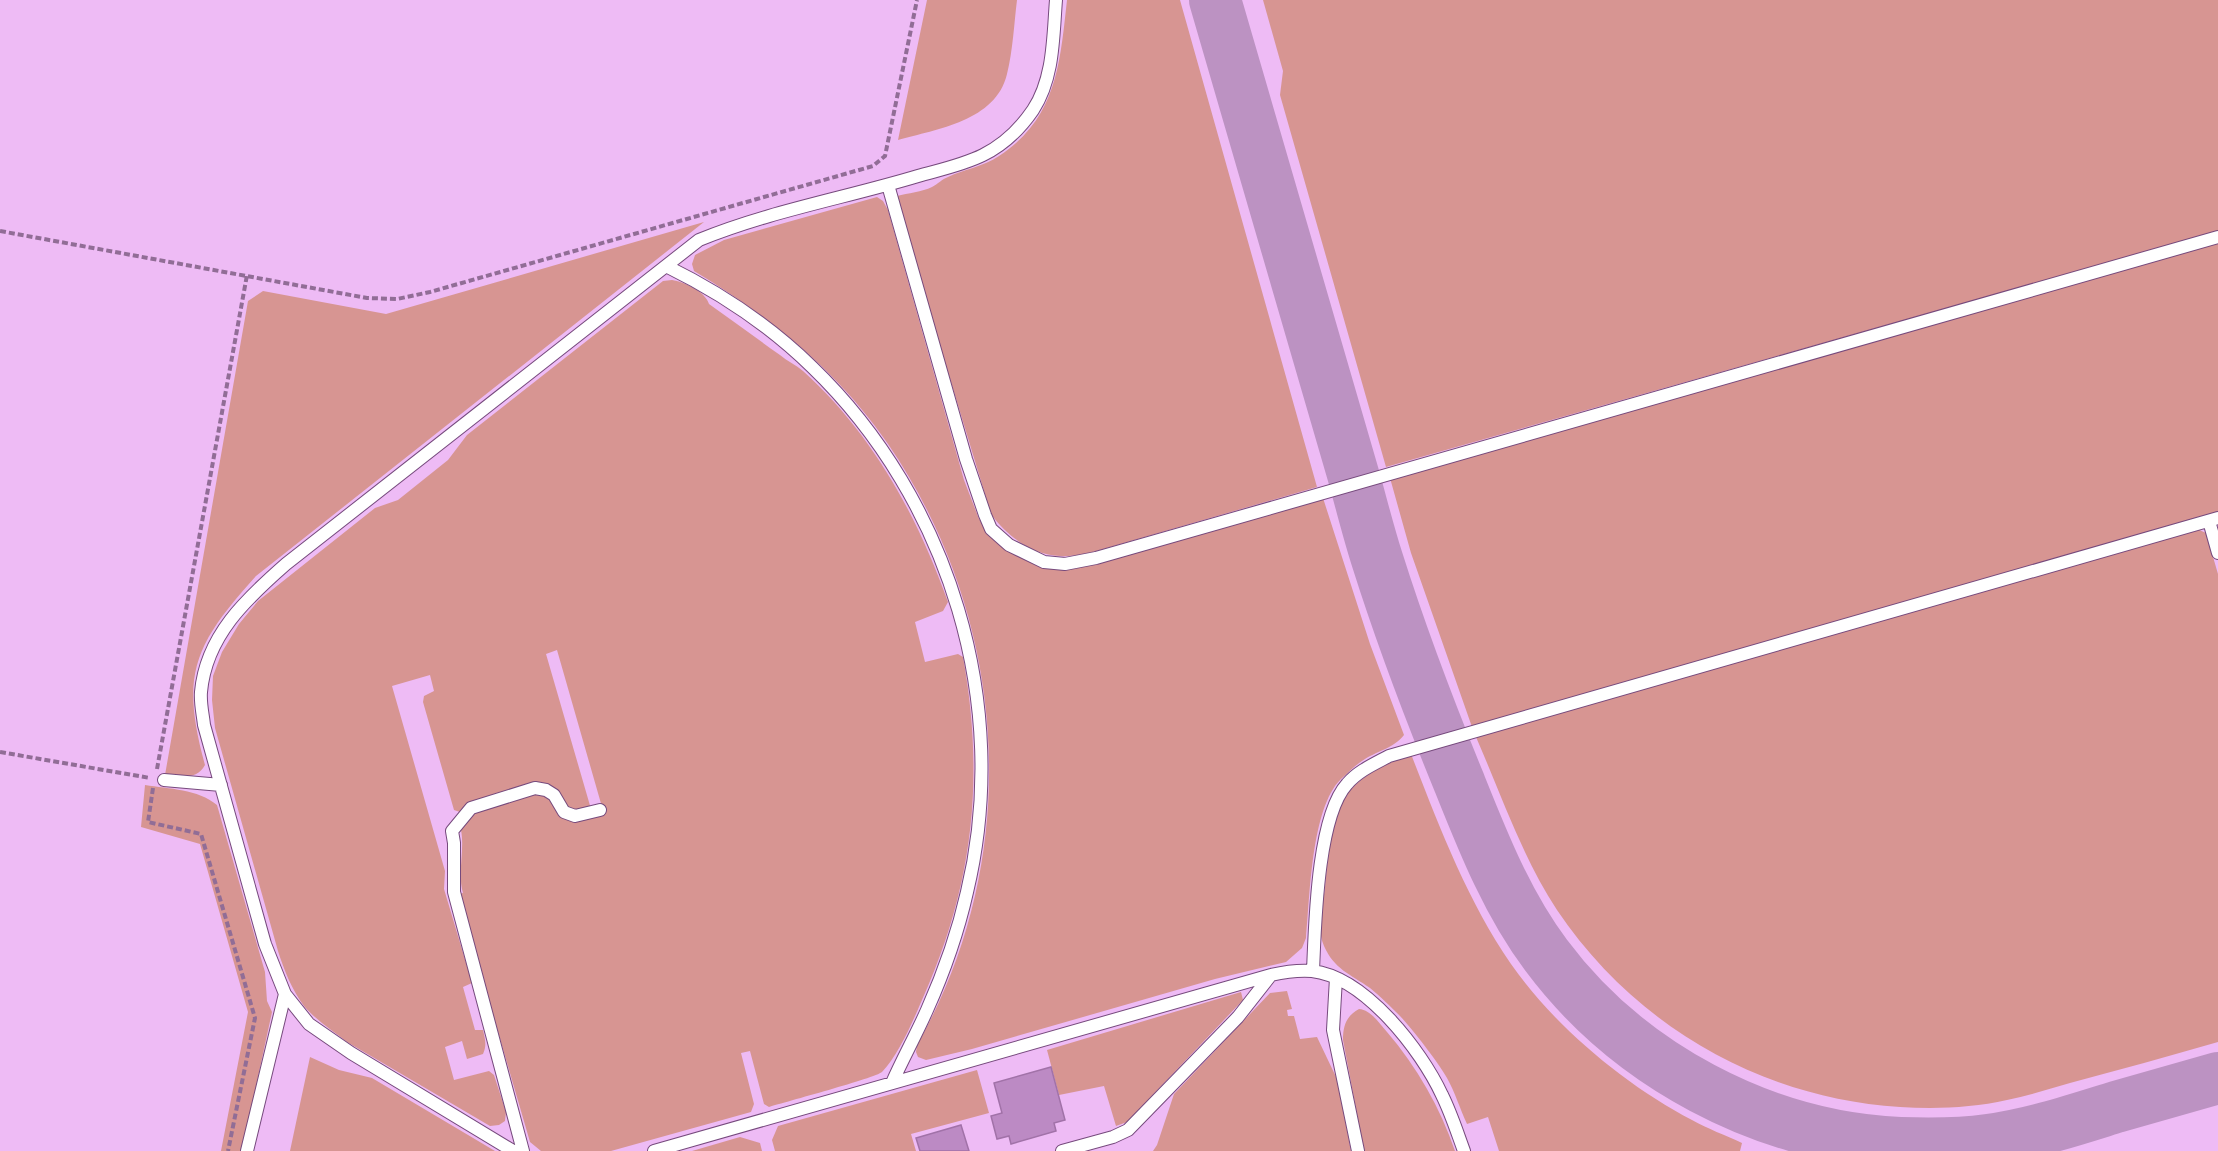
<svg xmlns="http://www.w3.org/2000/svg" width="2218" height="1151" viewBox="0 0 2218 1151" font-family="Jost,sans-serif">
  <style>
    .green { fill: #d79592 }
    .lines { fill: none; stroke-linecap: round; stroke-linejoin: round }
    .taxiway { stroke: #bc92c2; stroke-width: 52 }
    .building { fill: #bc8ac4; stroke: #a172a8; stroke-width: 1.5 }
    .lane-casing { stroke: #764a7d; stroke-width: 14 }
    .path { stroke: #916d96; stroke-width: 4; stroke-dasharray: 6 3; stroke-linecap: butt }
    .lane { stroke: #fff; stroke-width: 12 }
  </style>
  <rect width="100%" height="100%" fill="#eebbf5"/>
  <path class="green" d="M927 0H1017C1014 24 1013 50 1007 74 996 121 937 129 898 140Z
    M1067 0H1180L1317 487 1093 552C1082 554 1071 557 1060 556 1032 555 1007 536 991 514L897 204V196C908 193 922 192 932 187 938 184 942 179 948 177 964 169 983 167 999 156 1057 118 1060 63 1067 0Z
    M1263 0H2218V231L1386 467 1280 95 1283 71Z
    M877 197 883 201 888 210 964 480 979 519 991 536 1064 566 1323 498 1370 644 1404 735C1393 749 1376 751 1362 761 1354 766 1348 773 1341 779 1311 808 1310 897 1306 938L1302 948 1286 962 1215 979 972 1049 926 1060 918 1057 916 1052 917 1045C1024 857 1010 622 888 444 838 371 769 316 694 271L692 264 695 255 724 240Z
    M704 222 256 576C194 645 180 674 205 765 196 781 181 776 165 775L248 301 263 291 386 314Z
    M2218 243V516L1472 727 1411 553 1390 478Z
    M672 280C684 282 705 291 709 304 733 321 756 338 780 355 787 361 796 365 803 371 872 433 917 515 948 602L943 611 915 622 925 662 958 654 963 657C985 779 973 887 922 1000 913 1021 898 1056 882 1072 875 1078 785 1102 769 1107L764 1104 750 1051 741 1053 754 1104 751 1112 611 1151H541L530 1142 458 894 463 893C457 873 465 851 461 830L472 814 538 793 548 794 559 811 604 814 557 650 546 654 591 809C551 813 573 792 542 784L460 812 454 810 423 702 424 696 434 691 430 675 392 686 445 871 444 889 472 983 463 987 475 1030H483C485 1039 487 1045 483 1054L467 1059 462 1041 445 1047 454 1080 489 1071 494 1075 506 1112 505 1121 499 1125 490 1126 347 1042C333 1031 316 1020 304 1006 292 990 284 970 278 951L215 728 212 700 213 676 222 652 239 624 258 601 375 508 398 500 448 460 467 435 663 281Z
    M2197 529 2206 533 2218 574V1042C2169 1056 2119 1070 2070 1083 2049 1089 2028 1096 2007 1100 1972 1108 1935 1109 1900 1107 1761 1098 1635 1026 1557 910 1522 857 1501 794 1476 737Z
    M1411 754C1439 826 1467 900 1511 964 1554 1026 1625 1085 1692 1120 1708 1129 1725 1135 1742 1143L1740 1151H1499L1488 1117 1467 1124C1460 1109 1455 1092 1447 1078 1438 1062 1413 1030 1400 1016 1391 1007 1380 996 1370 988 1350 974 1334 969 1324 946 1316 929 1323 905 1325 887 1333 811 1332 784 1411 754Z
    M145 785C169 789 198 789 217 805L265 972 267 1001 272 1012 242 1151H221L248 1012 200 844 141 827Z
    M1287 991 1292 1009 1287 1010 1288 1016H1294L1300 1039 1317 1037 1337 1079 1351 1151H1153L1157 1145 1174 1094 1270 993Z
    M1241 992 1243 1000 1127 1122 1116 1126 1104 1086 1059 1095 1047 1050Z
    M1359 1009C1371 1010 1379 1023 1387 1032 1417 1067 1440 1107 1455 1151H1364L1343 1040C1343 1026 1346 1016 1359 1009Z
    M310 1057 339 1070 372 1078 495 1151H290Z
    M977 1070 989 1113 911 1134 916 1151H775L772 1140 778 1126Z
    M740 1137 760 1143 762 1151H692Z"/>
  <g class="lines">
    <path class="taxiway" d="M1215 0C1261 158 1307 316 1353 474 1361 502 1368 531 1377 559 1401 635 1429 709 1459 782 1483 842 1507 903 1546 955 1628 1065 1763 1137 1900 1143 1929 1144 1960 1144 1988 1140 2032 1134 2074 1120 2116 1107 2150 1097 2184 1088 2218 1078"/>
  </g>
  <path class="building" d="M1051 1067 1065 1120 1054 1123 1056 1131 1011 1144 1009 1136 997 1139 991 1116 1002 1113 994 1083Z
    M961 1125 969 1151H920L916 1138Z"/>
  <g class="lines">
    <g class="lane-casing">
      <path id="lane" d="M888 185 966 459 985 515 991 529 1009 545 1044 562 1065 564 1096 558 2218 237
        M666 266C719 292 770 326 812 367 950 500 1012 705 967 892 958 932 944 972 927 1010 916 1035 903 1058 892 1083
        M2209 521 2218 553
        M164 780 221 785
        M1313 971C1315 926 1317 817 1347 784 1358 771 1374 764 1389 756L2218 518
        M1336 978 1333 1030 1358 1151
        M247 1151 285 994
        M513 1151 351 1053 309 1024 285 994 265 944 204 725C203 715 200 703 201 692 206 636 246 599 286 564L699 240C770 211 845 198 918 176 939 170 963 165 983 155 1003 145 1020 129 1033 110 1054 78 1053 37 1056 0
        M523 1151 454 892V843L452 831 471 808 535 788 546 790 554 795 564 812 575 816 600 810
        M654 1151 1271 975C1284 972 1299 970 1312 971 1365 977 1421 1050 1442 1095 1451 1113 1457 1132 1464 1151
        M1062 1151 1113 1137 1128 1130 1238 1017 1271 975"/>
    </g>
    <path class="path" d="M0 231 367 298 397 299 430 292 873 166 885 156 917 0
      M0 752 150 778
      M157 769 247 275
      M153 788 148 822 201 834 255 1018 228 1151"/>
    <use href="#lane" class="lane"/>
  </g>
</svg>
